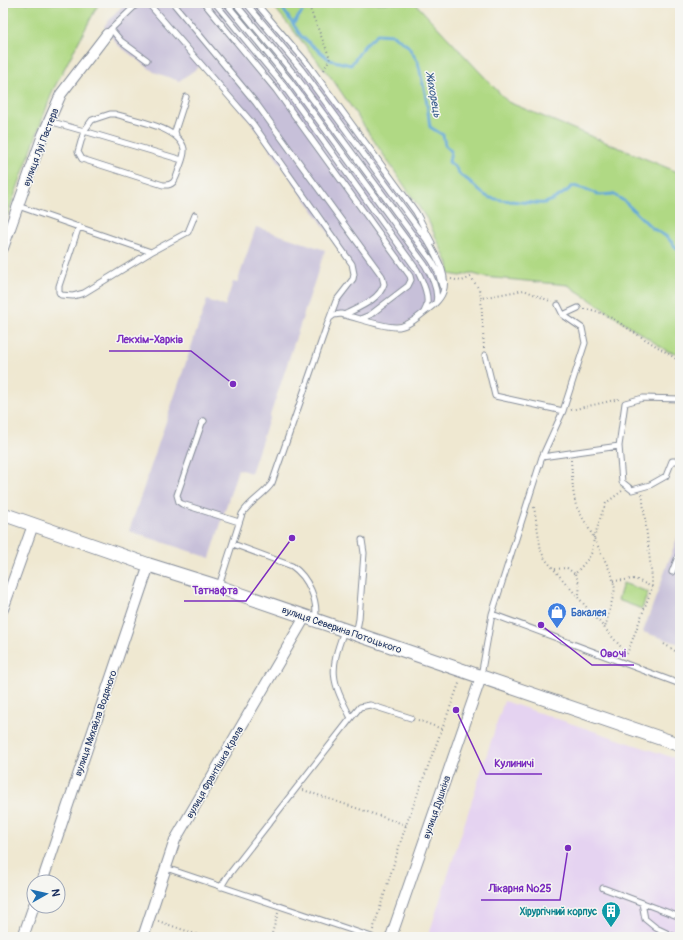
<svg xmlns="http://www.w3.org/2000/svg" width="683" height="940" viewBox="0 0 683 940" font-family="Pangolin,sans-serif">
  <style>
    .built { fill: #e5d3f1 }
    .industrial { fill: #c7c0d9 }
    .green { fill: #b0d984; stroke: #668471 }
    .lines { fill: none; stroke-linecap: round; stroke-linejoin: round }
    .stream { stroke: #62a8d8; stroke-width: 3 }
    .service-casing { stroke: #858c98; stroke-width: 7 }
    .minor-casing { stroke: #858c98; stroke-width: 12 }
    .tertiary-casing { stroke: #858c98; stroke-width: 15 }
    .path { stroke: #858c98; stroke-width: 2; stroke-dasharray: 1 3; stroke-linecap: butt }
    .service { stroke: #fff; stroke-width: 5 }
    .minor { stroke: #fff; stroke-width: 10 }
    .tertiary { stroke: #fff; stroke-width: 13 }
    .labels { text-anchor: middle; stroke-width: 3; stroke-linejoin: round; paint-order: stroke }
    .street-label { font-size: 10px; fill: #1b2f5e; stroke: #f6f6f2 }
    .shop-label { font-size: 10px; font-weight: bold; fill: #366cbe; stroke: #f6f6f2; text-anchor: start }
    .culture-label { font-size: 10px; font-weight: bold; fill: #0d838f; stroke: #f6f6f2; text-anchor: end }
    .water-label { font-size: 11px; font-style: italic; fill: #345989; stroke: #f6f6f2 }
    .leader { fill: none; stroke: #7b2cbf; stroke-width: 1.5 }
    .callout-dot { fill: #7b2cbf; stroke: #f6f6f2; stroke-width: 1.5 }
    .callout-label { font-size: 11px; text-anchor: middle; font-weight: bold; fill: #7b2cbf; stroke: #f6f6f2; stroke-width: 3; stroke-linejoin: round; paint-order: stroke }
  </style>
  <rect width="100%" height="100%" fill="#f6f6f2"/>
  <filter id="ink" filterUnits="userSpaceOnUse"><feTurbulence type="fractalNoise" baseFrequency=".025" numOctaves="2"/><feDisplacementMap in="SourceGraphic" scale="8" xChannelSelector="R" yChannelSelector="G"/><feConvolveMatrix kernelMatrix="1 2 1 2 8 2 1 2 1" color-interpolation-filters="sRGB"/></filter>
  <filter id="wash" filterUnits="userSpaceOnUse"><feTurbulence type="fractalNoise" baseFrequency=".012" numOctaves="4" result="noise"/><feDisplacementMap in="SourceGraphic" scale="16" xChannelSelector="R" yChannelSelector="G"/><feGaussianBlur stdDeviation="0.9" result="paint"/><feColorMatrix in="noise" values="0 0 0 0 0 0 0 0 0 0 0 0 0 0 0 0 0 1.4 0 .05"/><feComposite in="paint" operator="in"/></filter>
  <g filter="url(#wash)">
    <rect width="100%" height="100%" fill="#efe8d1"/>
    <path class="built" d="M504 701 680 760V937H428Z"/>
    <path class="industrial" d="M125 3H256L307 63 416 212 438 259 443 293 416 320 396 327 341 314 329 319 336 301 353 279V268L253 124 202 65 179 81 154 72 118 45 104 26Z
      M256 227 325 250 251 473 238 469 210 558 129 531 207 300 225 306 233 282 237 283Z
      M680 530V644L643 632Z"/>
    <path class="green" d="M3 3H99L53 90 3 227Z
      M271 3H415L508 102 680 173V354L667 351 568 285 484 277 470 273 461 276 449 274 448 264 429 222 333 80Z
      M623 583 648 592 642 609 618 600Z"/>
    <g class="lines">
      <path class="stream" d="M279 3 301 36 330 60 351 65 364 46 377 34 393 35 408 46 418 62 426 97 430 127 443 135 445 145 451 151 449 162 455 167 461 176C472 180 477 192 488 197 494 200 537 204 544 203 553 201 566 192 573 186L585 189 600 195 613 194 624 201 652 228 667 237 680 252
        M293 24 302 12"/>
    </g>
  </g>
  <g filter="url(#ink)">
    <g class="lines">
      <g class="service-casing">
        <path id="service" d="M148 3 253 124 352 264 354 274 353 279 336 301 327 325 272 483C264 495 250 501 242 514L219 586
          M173 3 256 103 382 276 384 284C380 300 357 308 344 315
          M204 3 276 90 410 276 411 280 408 286 370 315 360 319
          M215 3 283 85 417 270C423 282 432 300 424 312
          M226 3 289 80 425 265C431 275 439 291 436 302
          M235 3 294 74 432 261 438 272 442 286
          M246 3 301 69 429 243C436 256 449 276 443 292 440 301 430 308 422 314 415 320 405 328 395 327 378 326 358 318 341 314L334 315 330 318
          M256 3 307 63 416 212 432 243
          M111 29 121 41 147 60
          M109 31 138 3
          M49 121 84 131 78 152 82 159 163 185C173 186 175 181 178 172 180 165 185 156 184 149 180 127 133 120 115 114H110L92 120 84 131 182 160
          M176 135 175 131 186 97
          M18 206 151 252 188 232 195 215
          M79 226 59 286V292L61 295 73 296 84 293 151 252
          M558 305 563 315 582 328 585 343 563 411
          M563 315 578 308
          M485 355 495 396 563 411 542 457
          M204 421 202 423 177 495 179 502 182 504 239 522
          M619 446 625 403 643 398 680 399
          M680 461H672L666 476 650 485 632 490 622 482 619 446 542 457 492 614 680 684
          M233 544 292 566C308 577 319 601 315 620
          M672 572 680 552
          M344 631C329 671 331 680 351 718L360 707 370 705 411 718
          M356 634 359 619 364 553 362 540
          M481 676 492 614
          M166 868 372 937
          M221 887 227 877 351 718
          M603 888 680 917
          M642 903 645 919 656 928 675 937"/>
      </g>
      <g class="minor-casing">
        <path id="minor" d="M3 248 43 135 61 94 107 34
          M3 609 33 525
          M42 882 149 565
          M23 937 34 905
          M143 937 175 840 305 617
          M391 937 481 677"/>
      </g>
      <g class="tertiary-casing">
        <path id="tertiary" d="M3 514 149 565 219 587 680 745"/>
      </g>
      <path class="path" d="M313 3 310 9 330 58 323 72
        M451 279 462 281 471 277 480 291 481 298
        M584 309C605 310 623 326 640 336 654 345 667 352 680 362
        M484 348 481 298 524 290 552 302
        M571 410 619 399
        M571 460 573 490 576 506 594 538 612 575 615 589 605 628
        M534 507 541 551 545 559 627 654
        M555 569 567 568 575 574 588 559 592 552 594 538 603 510 606 503 622 491
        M575 574C579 581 581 589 578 597
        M613 581 635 579 652 587
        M664 644 680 654
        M627 654 652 588V578L642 493
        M418 720 442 729
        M303 790 406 825
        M158 921 204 937
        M3 930 15 934
        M373 930 406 825 460 681
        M271 937 278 913"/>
      <use href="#service" class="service"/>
      <use href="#minor" class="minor"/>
      <use href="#tertiary" class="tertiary"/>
    </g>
  </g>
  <defs>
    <g id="shop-pin" transform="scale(1)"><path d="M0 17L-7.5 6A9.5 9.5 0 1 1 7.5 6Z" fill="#3f7fe0" stroke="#f6f6f2"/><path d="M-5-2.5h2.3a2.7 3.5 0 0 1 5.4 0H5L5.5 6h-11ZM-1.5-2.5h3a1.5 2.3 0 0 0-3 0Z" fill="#fff"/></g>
    <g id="building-pin" transform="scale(1)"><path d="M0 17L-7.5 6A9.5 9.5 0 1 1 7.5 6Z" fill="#0f9aa8" stroke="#f6f6f2"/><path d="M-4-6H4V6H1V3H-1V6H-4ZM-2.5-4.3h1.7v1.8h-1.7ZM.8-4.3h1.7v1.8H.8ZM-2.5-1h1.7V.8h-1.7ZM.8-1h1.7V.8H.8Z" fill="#fff"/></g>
  </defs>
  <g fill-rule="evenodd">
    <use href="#shop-pin" x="557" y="612"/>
    <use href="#building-pin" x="611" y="911"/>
  </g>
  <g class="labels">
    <g class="street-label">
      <text transform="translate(40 147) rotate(-69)" y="4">вулиця Луї Пастера</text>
      <text transform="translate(342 629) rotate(19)" y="4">вулиця Северина Потоцького</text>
      <text transform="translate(95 723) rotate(-71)" y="4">вулиця Михайла Водяного</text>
      <text transform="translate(214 772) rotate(-60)" y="4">вулиця Франтішка Крала</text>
      <text transform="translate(436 807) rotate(-71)" y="4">вулиця Душкіна</text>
    </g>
    <g class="shop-label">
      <text x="571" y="616">Бакалея</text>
    </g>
    <g class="culture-label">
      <text x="597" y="915">Хірургічний корпус</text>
    </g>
    <g class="water-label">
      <text transform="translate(434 95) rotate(80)" y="4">Жихорець</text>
    </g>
  </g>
  <path class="leader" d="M233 384L191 351H109M292 538L246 601H184M541 625L592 665H634M456 710L486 774H542M568 848L560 900H481"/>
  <g class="callout-dot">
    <circle cx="233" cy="384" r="4"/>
    <circle cx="292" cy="538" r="4"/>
    <circle cx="541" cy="625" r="4"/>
    <circle cx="456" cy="710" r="4"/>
    <circle cx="568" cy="848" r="4"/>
  </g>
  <g class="callout-label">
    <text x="150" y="343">Лекхім-Харків</text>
    <text x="215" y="594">Татнафта</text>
    <text x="613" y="657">Овочі</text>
    <text x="514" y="767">Кулиничі</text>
    <text x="520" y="892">Лікарня №25</text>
  </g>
  <rect width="683" height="940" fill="none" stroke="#f6f6f2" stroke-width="16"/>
  <g transform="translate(46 894) rotate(82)"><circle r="19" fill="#f6f6f2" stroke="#9ea6b7"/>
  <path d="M0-3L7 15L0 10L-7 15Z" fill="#1f6fb2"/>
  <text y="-6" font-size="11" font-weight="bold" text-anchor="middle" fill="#1b2f5e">N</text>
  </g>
</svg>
